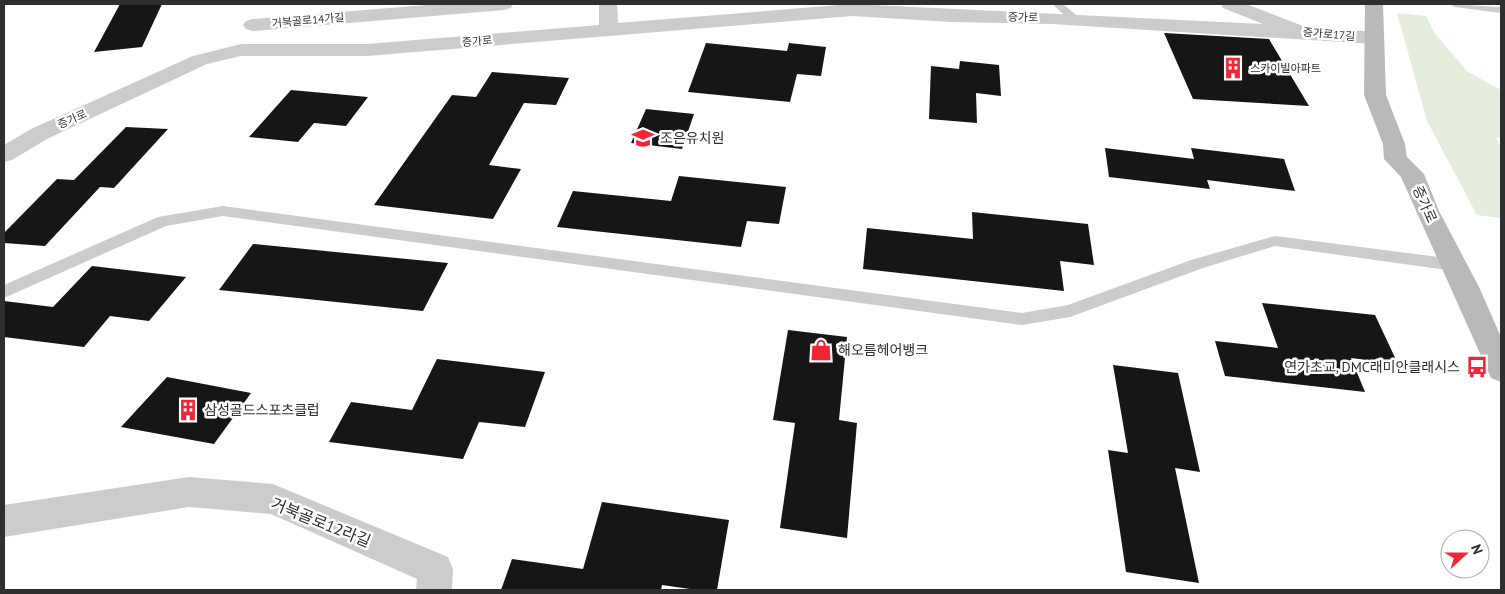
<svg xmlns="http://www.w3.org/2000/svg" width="1505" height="594" viewBox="0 0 1505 594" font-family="'PT Sans','Noto Sans KR',sans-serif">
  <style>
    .green { fill: #e5eddc }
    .building { fill: #161616 }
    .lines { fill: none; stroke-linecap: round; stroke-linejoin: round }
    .lane { fill: #ccc; fill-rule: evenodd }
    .street { fill: #ccc; fill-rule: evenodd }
    .secondary { fill: #b9b9b9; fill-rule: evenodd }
    .labels { text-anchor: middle; stroke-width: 5; stroke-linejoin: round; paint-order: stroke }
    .far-street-label { font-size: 11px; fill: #2f2f2f; stroke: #fff }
    .far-poi-label { font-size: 11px; fill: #2f2f2f; stroke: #fff; text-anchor: start }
    .poi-label { font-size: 14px; fill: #2f2f2f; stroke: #fff; text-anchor: start }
    .street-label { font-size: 14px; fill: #2f2f2f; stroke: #fff }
    .near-street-label { font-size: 16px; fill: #2f2f2f; stroke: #fff }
  </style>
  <rect width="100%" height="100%" fill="#fff"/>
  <path class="green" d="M1397 13 1426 16 1435 34 1468 72 1501 90V137L1496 138 1501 147V218L1477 215 1427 121Z"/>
  <path class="building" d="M120 4H162L142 47 94 52Z
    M1164 33 1269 39 1309 106 1193 99Z
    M706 43 787 51 789 43 826 47 821 76 797 74 790 102 688 92Z
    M960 61 999 65 1001 96 976 93 977 123 929 119 931 66 959 69Z
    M492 72 569 78 556 105 524 103 489 165 521 169 493 219 374 205 452 95 476 97Z
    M291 90 368 97 346 126 314 123 298 142 249 137Z
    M646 109 694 114 682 149 631 143Z
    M126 127 168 129 114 188 100 187 45 246 4 243V233L57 179 74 180Z
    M1105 148 1194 159 1191 148 1284 159 1295 191 1207 180 1210 189 1109 177Z
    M679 176 786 187 779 224 747 221 741 247 557 227 573 191 671 201Z
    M972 212 1088 224 1094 265 1060 261 1064 291 863 269 867 228 973 239Z
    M253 244 448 263 423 311 219 290Z
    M92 266 186 277 149 321 110 316 84 347 4 337V301L53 307Z
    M1262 303 1375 315 1398 364 1351 358 1365 392 1225 376 1215 341 1278 348Z
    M788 330 847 337 839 420 857 423 847 538 780 528 795 423 773 420Z
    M437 359 545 372 525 427 479 422 463 459 329 442 351 402 412 410Z
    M1113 365 1178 373 1200 472 1175 468 1199 583 1126 572 1108 450 1128 453Z
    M167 377 251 393 214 444 121 427Z
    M602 502 729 520 717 590H697L662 585 661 590H501L512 559 583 569Z"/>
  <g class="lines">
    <path class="lane" d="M1052 4H1063L1081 19 1075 22 1071 21Z
      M1449 4 1501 7V13L1455 7Z
      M223 206 1022 313 1068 305 1191 260 1275 236 1454 259 1460 261 1462 265 1460 269 1454 271 1275 246 1203 268 1070 317 1022 325 223 216 166 226 4 298V285L158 217Z"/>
    <path class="street" d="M439 4H513L511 8 504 10 253 31 246 29 243 25 246 21 253 19Z
      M599 4H617L618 23 852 4 1263 24 1223 8 1221 4H1246L1303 26 1374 32 1381 34 1384 38 1381 42 1374 44 1052 24 951 22 852 16 367 56H241L207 64 47 139 12 160 4 162V145L31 129 193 56 241 44H367L599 25Z
      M189 477 273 484 448 557 453 569 452 590H416L417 579 271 514 189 507 4 537V505Z"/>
    <path class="secondary" d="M1365 4H1383L1386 95 1405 144 1407 157 1424 174 1439 211 1479 287 1501 337V382L1491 378 1401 177 1384 159 1383 144 1364 95Z"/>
  </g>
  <defs>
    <g id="building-bare" transform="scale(1.725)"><path d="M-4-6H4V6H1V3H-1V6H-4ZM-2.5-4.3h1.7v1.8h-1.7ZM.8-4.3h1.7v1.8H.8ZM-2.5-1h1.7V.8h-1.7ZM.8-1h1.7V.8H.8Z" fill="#f22536" stroke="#fff" stroke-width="2.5" paint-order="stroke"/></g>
    <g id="school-bare" transform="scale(1.725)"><path d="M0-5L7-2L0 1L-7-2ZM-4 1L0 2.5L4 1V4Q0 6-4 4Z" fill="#f22536" stroke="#fff" stroke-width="2.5" paint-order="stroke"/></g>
    <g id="shop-bare" transform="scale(1.725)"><path d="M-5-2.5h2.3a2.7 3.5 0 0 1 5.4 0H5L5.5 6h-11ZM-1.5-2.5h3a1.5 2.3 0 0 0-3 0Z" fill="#f22536" stroke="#fff" stroke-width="2.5" paint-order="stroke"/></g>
    <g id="bus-bare" transform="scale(1.725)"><path d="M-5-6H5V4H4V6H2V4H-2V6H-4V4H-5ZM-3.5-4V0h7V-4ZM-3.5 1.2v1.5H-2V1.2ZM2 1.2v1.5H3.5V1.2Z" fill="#f22536" stroke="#fff" stroke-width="2.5" paint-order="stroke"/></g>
  </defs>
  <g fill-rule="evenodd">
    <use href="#building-bare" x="1233" y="68"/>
    <use href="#school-bare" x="643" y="138"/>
    <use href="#shop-bare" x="821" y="350"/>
    <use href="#bus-bare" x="1477" y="367"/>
    <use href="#building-bare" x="188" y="410"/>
  </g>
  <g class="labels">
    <g class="far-street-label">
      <text transform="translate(1023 17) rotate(1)" y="4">증가로</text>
      <text transform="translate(308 20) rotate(-5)" y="4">거북골로14가길</text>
      <text transform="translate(1329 34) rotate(5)" y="4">증가로17길</text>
      <text transform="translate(477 41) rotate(-5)" y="4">증가로</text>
      <text transform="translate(72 119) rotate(-24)" y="4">증가로</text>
    </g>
    <g class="far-poi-label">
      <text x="1250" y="72">스카이빌아파트</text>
    </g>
    <g class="poi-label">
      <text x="660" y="143">조은유치원</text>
      <text x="838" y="355">해오름헤어뱅크</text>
      <text x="1460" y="372" text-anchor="end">연가초교, DMC래미안클래시스</text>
      <text x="204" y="415">삼성골드스포츠클럽</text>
    </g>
    <g class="street-label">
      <text transform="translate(1425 204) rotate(66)" y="5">증가로</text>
    </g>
    <g class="near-street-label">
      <text transform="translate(321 522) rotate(22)" y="6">거북골로12라길</text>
    </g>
  </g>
  <rect width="1505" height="594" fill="none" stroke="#2f2f2f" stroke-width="10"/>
  <g transform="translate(1465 554) rotate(69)"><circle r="24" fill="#ffffff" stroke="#acacac"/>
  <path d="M0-4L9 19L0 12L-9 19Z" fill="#f22536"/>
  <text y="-8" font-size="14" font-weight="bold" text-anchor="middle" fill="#2f2f2f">N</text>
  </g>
</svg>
